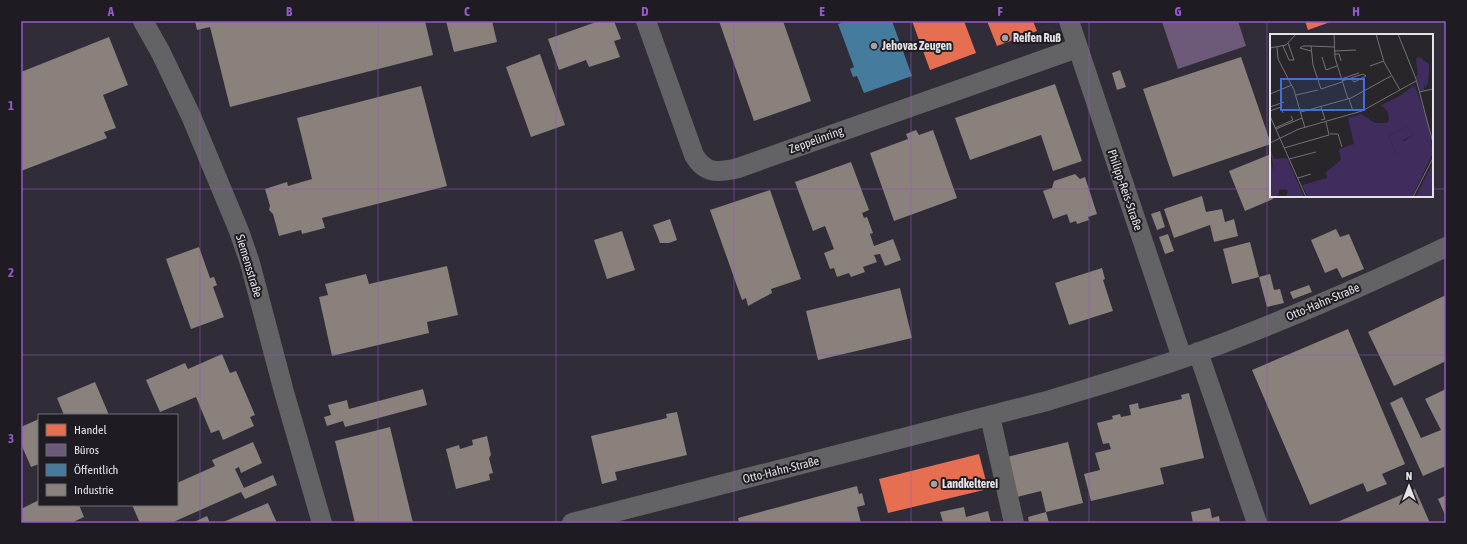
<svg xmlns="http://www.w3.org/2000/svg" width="1467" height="544" viewBox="0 0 1467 544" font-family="'Asap Condensed',sans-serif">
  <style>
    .built { fill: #302d38; fill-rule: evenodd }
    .shops { fill: #e76f51 }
    .offices { fill: #6d597a }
    .public { fill: #457b9d }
    .industry { fill: #8a817c }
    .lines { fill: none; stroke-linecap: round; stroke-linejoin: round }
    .minor { stroke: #636264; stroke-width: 20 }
    .grid { fill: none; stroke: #955ac9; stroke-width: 1; stroke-opacity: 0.55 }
    .poi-dot { fill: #a2a1a5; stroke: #1e1c22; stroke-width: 1.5 }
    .labels { text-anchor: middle; stroke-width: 4; stroke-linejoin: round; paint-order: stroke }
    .poi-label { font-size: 12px; font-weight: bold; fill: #e4e3e7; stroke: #1e1c22; text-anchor: start }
    .street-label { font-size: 12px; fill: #e4e3e7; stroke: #1e1c22 }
    .inset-road { fill: none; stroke: #737276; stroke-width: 1 }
    .view { fill: #456cdb; fill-opacity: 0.15; stroke: #456cdb; stroke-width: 2 }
    .inset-edge { fill: none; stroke: #e4e3e7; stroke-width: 2 }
    .neatline { fill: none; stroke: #955ac9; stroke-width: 1.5 }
    .grid-label { font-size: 13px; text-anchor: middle; font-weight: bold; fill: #955ac9 }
  </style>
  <rect width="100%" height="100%" fill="#28262b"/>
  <path class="built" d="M21 21H1446V523H21ZM1271 35H1432V196H1271ZM39 415H177V505H39Z"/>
  <path class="shops" d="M912 21H964L976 53 930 70Z
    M987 21H1033L1037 31 997 46Z
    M1305 21H1333L1308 30Z
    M979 454 988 489 888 513 879 479Z"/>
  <path class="offices" d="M1165 21H1238L1246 46 1178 69 1162 22Z"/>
  <path class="public" d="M847 21H892L912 76 864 93 857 76 853 77 850 69 854 67 838 24Z"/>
  <path class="industry" d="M195 21H425L433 55 230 107 210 27 197 30Z
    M446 21H492L497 42 454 52Z
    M599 21H614L621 39 614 41 620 57 589 67 586 60 559 70 548 39Z
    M719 21H783L811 101 754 121Z
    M109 37 128 85 103 95 116 128 104 132 107 138 21 171V72Z
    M540 54 565 125 531 137 506 67Z
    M1241 57 1271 144 1173 177 1143 89Z
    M1120 70 1126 87 1117 90 1112 73Z
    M1055 84 1082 161 1053 171 1041 135 970 160 955 118Z
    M421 86 447 186 322 218 325 228 302 234 301 230 279 236 273 214 269 210 270 206 265 189 287 182 288 186 312 179 297 118Z
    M916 130 919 135 933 130 957 198 894 221 870 153 908 139 906 134Z
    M1271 154 1270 191 1273 199 1245 211 1229 171Z
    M851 162 869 210 862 213 864 218 867 217 873 233 870 234 874 246 893 239 901 260 885 266 880 254 874 255 877 262 863 267 865 272 851 277 849 273 837 277 834 268 830 269 824 253 834 249 825 226 813 231 795 182Z
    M1075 174 1080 179 1085 177 1097 214 1088 217 1089 220 1077 224 1076 221 1070 223 1067 214 1053 219 1043 191 1052 188 1054 181Z
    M770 190 801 279 771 289 772 293 748 306 746 298 742 300 710 210Z
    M1202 196 1206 212 1222 209 1225 222 1234 219 1238 236 1214 242 1210 225 1174 238 1164 209Z
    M1160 211 1165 227 1157 230 1151 214Z
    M670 219 677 240 669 243H660L653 225Z
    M1336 229 1340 237 1349 234 1364 269 1342 278 1337 268 1325 273 1311 240Z
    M622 231 635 270 607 279 594 240Z
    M1168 234 1174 251 1165 254 1159 237Z
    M1250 242 1259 277 1232 284 1223 249Z
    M199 247 210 278 214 277 217 285 213 287 224 317 191 329 166 259Z
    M447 266 458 315 427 322 429 333 332 356 319 297 328 295 325 284 366 274 369 284Z
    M1102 268 1105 279 1103 280 1113 311 1069 325 1055 283Z
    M1270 274 1274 290 1280 289 1284 303 1267 307 1259 277Z
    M1309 285 1312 292 1293 299 1290 292Z
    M900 288 912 338 818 360 806 311Z
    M1446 295V361L1394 386 1368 332Z
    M1348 329 1405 464 1382 474 1387 484 1367 492 1363 483 1310 505 1252 370Z
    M222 354 230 373 236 371 255 415 250 417 254 426 223 440 219 430 211 433 196 397 160 412 146 380 185 363 188 369Z
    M95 382 109 415H64L57 398Z
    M423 389 427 405 345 427 343 421 327 426 324 417 331 415 328 405 347 400 349 409Z
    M1446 389V466L1423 476 1390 403 1402 397 1421 438 1441 430 1425 399Z
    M1189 393 1204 458 1160 468 1164 484 1091 501 1084 474 1100 470 1095 453 1111 449 1109 443 1103 444 1097 423 1113 419 1112 416 1120 414 1121 417 1131 415 1129 405 1138 403 1139 409 1182 399 1181 395Z
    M677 412 687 455 615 472 617 480 602 484 591 436 667 418 666 414Z
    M39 419V464L31 467 21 444V427Z
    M390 427 413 523H355L335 441Z
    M487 436 491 455 489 458 493 473 489 474 490 480 456 489 446 449 459 445 460 449 473 445 472 440Z
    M253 442 262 463 241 473 239 467 235 469 244 488 273 475 277 485 245 499 241 492 171 523H140L132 505H177V483L215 466 212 460Z
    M1068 442 1083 503 1046 512 1041 491 1017 497 1007 457Z
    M857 486 859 494 862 493 865 505 857 507 861 523H739L738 518Z
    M1415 489 1430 523H1335Z
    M1446 495V517L1438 499Z
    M39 500V505H79L84 517 71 523H21V509Z
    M268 503 277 523H221Z
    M964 507 966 517 988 511 991 523H939L943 522 940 512Z
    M1210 508 1212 518 1219 516 1220 523H1193L1191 512Z
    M1046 512 1049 523H1029L1028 517Z
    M207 516 210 523H192Z"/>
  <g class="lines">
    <path class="minor" d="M143 21 161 53 191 116 239 231 250 263 284 392 322 523
      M646 21 694 155C705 174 718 173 738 168L1077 48
      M1069 21 1182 358
      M1198 352 1257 523
      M990 416 1014 523
      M572 523 1047 401C1092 387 1138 374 1183 358 1272 326 1360 288 1446 247"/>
  </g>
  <path class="grid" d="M200 21V523M378 21V523M556 21V523M734 21V523M911 21V523M1089 21V523M1267 21V523M21 189H1271M1432 189H1446M21 355H1446"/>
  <g class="poi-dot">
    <circle cx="1005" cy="38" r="4"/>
    <circle cx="874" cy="46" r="4"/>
    <circle cx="934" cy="484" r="4"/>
  </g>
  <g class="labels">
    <g class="poi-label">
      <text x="1013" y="42">Reifen Ruß</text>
      <text x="882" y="50">Jehovas Zeugen</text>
      <text x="942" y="488">Landkelterei</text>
    </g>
    <g class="street-label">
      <text transform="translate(816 140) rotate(-20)" y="4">Zeppelinring</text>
      <text transform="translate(1125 190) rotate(71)" y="4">Philipp-Reis-Straße</text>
      <text transform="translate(249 266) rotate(73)" y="4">Siemensstraße</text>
      <text transform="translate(1323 302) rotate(-23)" y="4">Otto-Hahn-Straße</text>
      <text transform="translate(781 470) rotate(-14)" y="4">Otto-Hahn-Straße</text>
    </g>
  </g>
  <g transform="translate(1270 34)">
    <rect width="163" height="163" fill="#28262b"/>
    <path d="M149 23 159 30V36L158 49 155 54 154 49V56L150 57 146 42 148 41 146 25ZM137 92 143 101 133 106 132 120 126 122 119 101ZM0 125 4 137V163H0Z" fill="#402d5e"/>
    <path d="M144 49 158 89 163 119 142 163H38L32 151 57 144 56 138 71 126 69 115 84 110 78 84 91 80 105 89H116L119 86 118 78H132L145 70ZM137 92 143 101 131 109 132 120 126 122 119 101ZM0 114 4 125 17 124 34 163H16L18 157 15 155 9 156 8 163H4V137ZM163 129V163H145L150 154Z" fill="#402d5e" fill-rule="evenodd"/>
    <path d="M143 52 149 67 145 70 148 83 135 85 132 78H118L111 71 130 62Z" fill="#402d5e"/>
    <path class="inset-road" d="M64 0 65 24 78 65M106 0 114 28 130 56M128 0 146 45 163 109M13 12 19 26H24L18 9M7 13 8 25 24 56 35 94M64 13 41 12 43 31 51 55 72 48M0 14 16 11 26 0M41 17 30 14 33 12H41M64 17 86 16M64 20H69L71 27M52 23 56 36 67 32M100 32 114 27M71 45 89 39M72 47 81 44 84 48 96 42 93 40 81 44M149 58 163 55M0 60 22 51M26 61 48 56M79 65 83 77M0 73 14 68M0 77 11 73 13 79M31 78 81 64 121 42M0 82 36 163M51 86 55 85 51 73M5 94 23 86 21 82M6 95 32 84M60 100H68L72 113M0 109 29 95 92 77 146 47M14 114 59 101 56 88M19 125 46 118M28 144 41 140M143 163 163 124"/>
    <path class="view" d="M11 45H94V76H11Z"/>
    <rect width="163" height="163" class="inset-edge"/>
  </g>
  <rect width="1467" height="544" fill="none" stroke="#1e1c22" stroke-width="44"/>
  <rect x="38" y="414" width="140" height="92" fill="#1e1c22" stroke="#6d6c71"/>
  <rect x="46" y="424" width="20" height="12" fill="#e76f51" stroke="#6d6c71"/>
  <text x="74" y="434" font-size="12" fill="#e4e3e7">Handel</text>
  <rect x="46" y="444" width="20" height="12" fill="#6d597a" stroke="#6d6c71"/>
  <text x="74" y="454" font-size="12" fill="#e4e3e7">Büros</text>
  <rect x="46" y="464" width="20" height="12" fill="#457b9d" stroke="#6d6c71"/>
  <text x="74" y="474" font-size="12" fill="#e4e3e7">Öffentlich</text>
  <rect x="46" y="484" width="20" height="12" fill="#8a817c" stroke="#6d6c71"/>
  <text x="74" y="494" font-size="12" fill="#e4e3e7">Industrie</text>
  <g transform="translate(1409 486)" stroke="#1e1c22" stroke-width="3" paint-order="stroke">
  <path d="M0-3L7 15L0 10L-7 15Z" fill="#e4e3e7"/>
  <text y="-6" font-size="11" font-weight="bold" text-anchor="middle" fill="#e4e3e7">N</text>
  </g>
  <rect x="22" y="22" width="1423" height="500" class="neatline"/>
  <g class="grid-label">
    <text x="111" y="16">A</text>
    <text x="289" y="16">B</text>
    <text x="467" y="16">C</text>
    <text x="645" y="16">D</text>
    <text x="822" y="16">E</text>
    <text x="1000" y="16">F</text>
    <text x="1178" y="16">G</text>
    <text x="1356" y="16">H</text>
    <text x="11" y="110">1</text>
    <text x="11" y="277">2</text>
    <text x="11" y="443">3</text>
  </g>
</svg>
